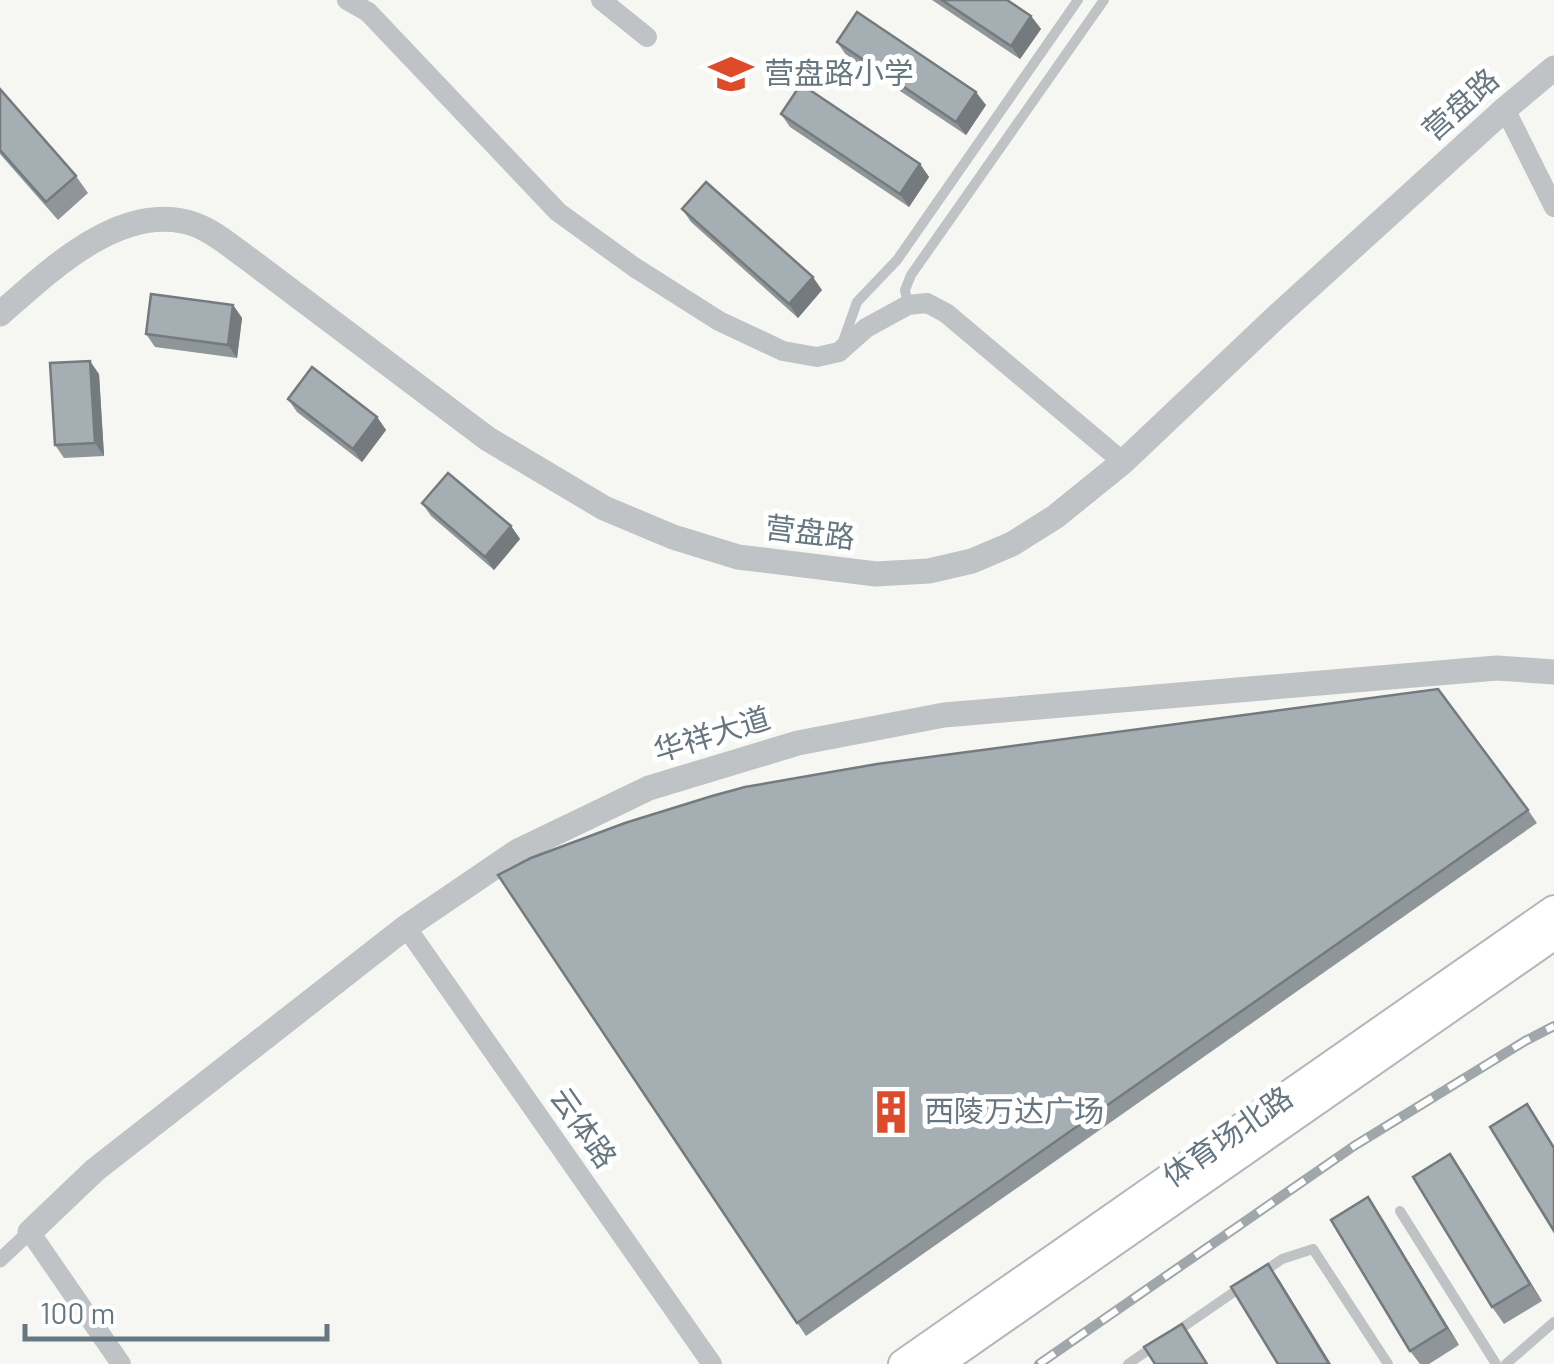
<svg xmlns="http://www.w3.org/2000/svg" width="1554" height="1364" viewBox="0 0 1554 1364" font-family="Barlow,'Noto Sans SC',sans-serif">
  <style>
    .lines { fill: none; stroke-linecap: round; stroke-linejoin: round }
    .secondary-casing { stroke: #b1b7bb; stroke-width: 32 }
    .service { stroke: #bfc3c6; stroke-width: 10 }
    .pedestrian { stroke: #bfc3c6; stroke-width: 15 }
    .minor { stroke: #bfc3c6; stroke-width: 20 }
    .tertiary { stroke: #bfc3c6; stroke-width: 25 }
    .secondary { stroke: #fff; stroke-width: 28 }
    .rail-casing { stroke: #a0a7ab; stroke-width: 10 }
    .rail { stroke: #fff; stroke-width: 6; stroke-dasharray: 19; stroke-linecap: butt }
    .wall { fill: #8e969a }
    .shaded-wall { fill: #747a7d }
    .building { fill: #a5aeb3; stroke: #747a7d; stroke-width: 2.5 }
    .labels { text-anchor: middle; stroke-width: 10; stroke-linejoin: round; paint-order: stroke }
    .poi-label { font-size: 30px; fill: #667782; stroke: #fff; text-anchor: start }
    .street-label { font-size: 30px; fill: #667782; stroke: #fff }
  </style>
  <rect width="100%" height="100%" fill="#f6f6f2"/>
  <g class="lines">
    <g class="secondary-casing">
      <path id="secondary" d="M903 1364 1554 910
        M938 1364 1554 935"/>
    </g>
    <path class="service" d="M908 305 905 290 911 275 1104 0
      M841 347 857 302 897 260 1078 0
      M1400 1211 1496 1364
      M1262 1273 1282 1259 1313 1249 1388 1364
      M1176 1332 1244 1285
      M1128 1364 1157 1344
      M1506 1364 1554 1322"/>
    <path class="pedestrian" d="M0 1260 30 1232"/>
    <path class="minor" d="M347 0 368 12 558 212 634 267 719 321 783 351 817 357 839 352 866 328 908 305 927 303 946 313 1123 462
      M601 0 647 37
      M1505 109 1554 207
      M406 927 712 1364
      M30 1232 121 1364"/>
    <path class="tertiary" d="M0 314C48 272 114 208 182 221 207 225 230 246 250 260L488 439 604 508 673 537 738 557 876 574 929 571 972 561 1012 544 1055 517 1123 462 1275 318 1505 109 1554 68
      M30 1232 95 1170 406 927 518 851 649 788 798 743 944 715 1497 668 1554 672"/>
    <use href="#secondary" class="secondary"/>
    <g class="rail-casing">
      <path id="rail" d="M1039 1364 1354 1146 1525 1041 1554 1026"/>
    </g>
    <use href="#rail" class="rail"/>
  </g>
  <path class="wall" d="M932 0H1007L1031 16 1041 29 1020 59Z
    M837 42 986 105 966 135 846 55Z
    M0 89 76 176 88 193 58 220 0 154Z
    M781 114 920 164 929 177 909 207 790 127Z
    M682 209 822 290 798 318 691 222Z
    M233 305 242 318 237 358 155 347 146 334Z
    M99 374 104 456 64 458 55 445Z
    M288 399 377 417 386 430 362 462 297 412Z
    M422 503 511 526 520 539 494 570 431 516Z
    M1528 810 1537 823 806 1336 498 875Z
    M1450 1154 1542 1301 1504 1324 1492 1307Z
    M1380 1215 1459 1345 1429 1364H1420L1410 1351Z"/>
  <path class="shaded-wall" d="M1031 16 1041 29 1020 59 1011 46Z
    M976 92 986 105 966 135 956 122Z
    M920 164 929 177 909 207 900 194Z
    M813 277 822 290 798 318 789 304Z
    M233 305 242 318 237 358 228 345Z
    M90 361 99 374 104 456 95 443Z
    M377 417 386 430 362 462 353 449Z
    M511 526 520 539 494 570 485 557Z
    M1450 1154 1462 1171 1542 1301 1530 1284Z
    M1368 1197 1380 1215 1459 1345 1447 1328Z
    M1268 1264 1280 1281 1331 1364H1329Z"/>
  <path class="building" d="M942 0H1007L1031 16 1011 46Z
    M857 12 976 92 956 122 837 42Z
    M801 84 920 164 900 194 781 114Z
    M0 89 76 176 46 202 0 150Z
    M706 182 813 277 789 304 682 209Z
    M151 294 233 305 228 345 146 334Z
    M90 361 95 443 55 445 50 363Z
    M312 367 377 417 353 449 288 399Z
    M448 473 511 526 485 557 422 503Z
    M1438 689 1528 810 797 1323 498 875 531 858 625 823 712 796 745 787 877 764Z
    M1527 1104 1554 1148V1231L1490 1127Z
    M1450 1154 1530 1284 1492 1307 1413 1177Z
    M1368 1197 1447 1328 1410 1351 1331 1220Z
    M1268 1264 1329 1364H1278L1231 1287Z
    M1182 1324 1207 1364H1155L1144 1347Z"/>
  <defs>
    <g id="school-bare" transform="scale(3.45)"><path d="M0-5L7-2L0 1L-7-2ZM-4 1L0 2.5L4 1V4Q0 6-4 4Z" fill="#dd4b2b" stroke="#fff" stroke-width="2.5" paint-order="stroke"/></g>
    <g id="building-bare" transform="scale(3.45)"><path d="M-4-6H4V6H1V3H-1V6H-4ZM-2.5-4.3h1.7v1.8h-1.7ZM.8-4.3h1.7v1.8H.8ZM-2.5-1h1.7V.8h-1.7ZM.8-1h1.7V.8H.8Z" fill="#dd4b2b" stroke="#fff" stroke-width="2.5" paint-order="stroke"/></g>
  </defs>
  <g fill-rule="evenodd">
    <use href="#school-bare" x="731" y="74"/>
    <use href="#building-bare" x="891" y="1112"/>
  </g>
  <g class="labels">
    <g class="poi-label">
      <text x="764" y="84">营盘路小学</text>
      <text x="924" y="1122">西陵万达广场</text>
    </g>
    <g class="street-label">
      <text transform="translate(1461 105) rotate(-42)" y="10">营盘路</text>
      <text transform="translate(810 533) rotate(7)" y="10">营盘路</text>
      <text transform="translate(712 735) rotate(-17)" y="10">华祥大道</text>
      <text transform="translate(583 1128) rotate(55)" y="10">云体路</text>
      <text transform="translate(1228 1137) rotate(-35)" y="10">体育场北路</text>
    </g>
  </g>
  <path d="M25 1324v15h302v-15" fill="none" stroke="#667782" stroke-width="5"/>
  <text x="40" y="1324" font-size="30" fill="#667782" stroke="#ffffff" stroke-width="8" paint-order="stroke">100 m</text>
</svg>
